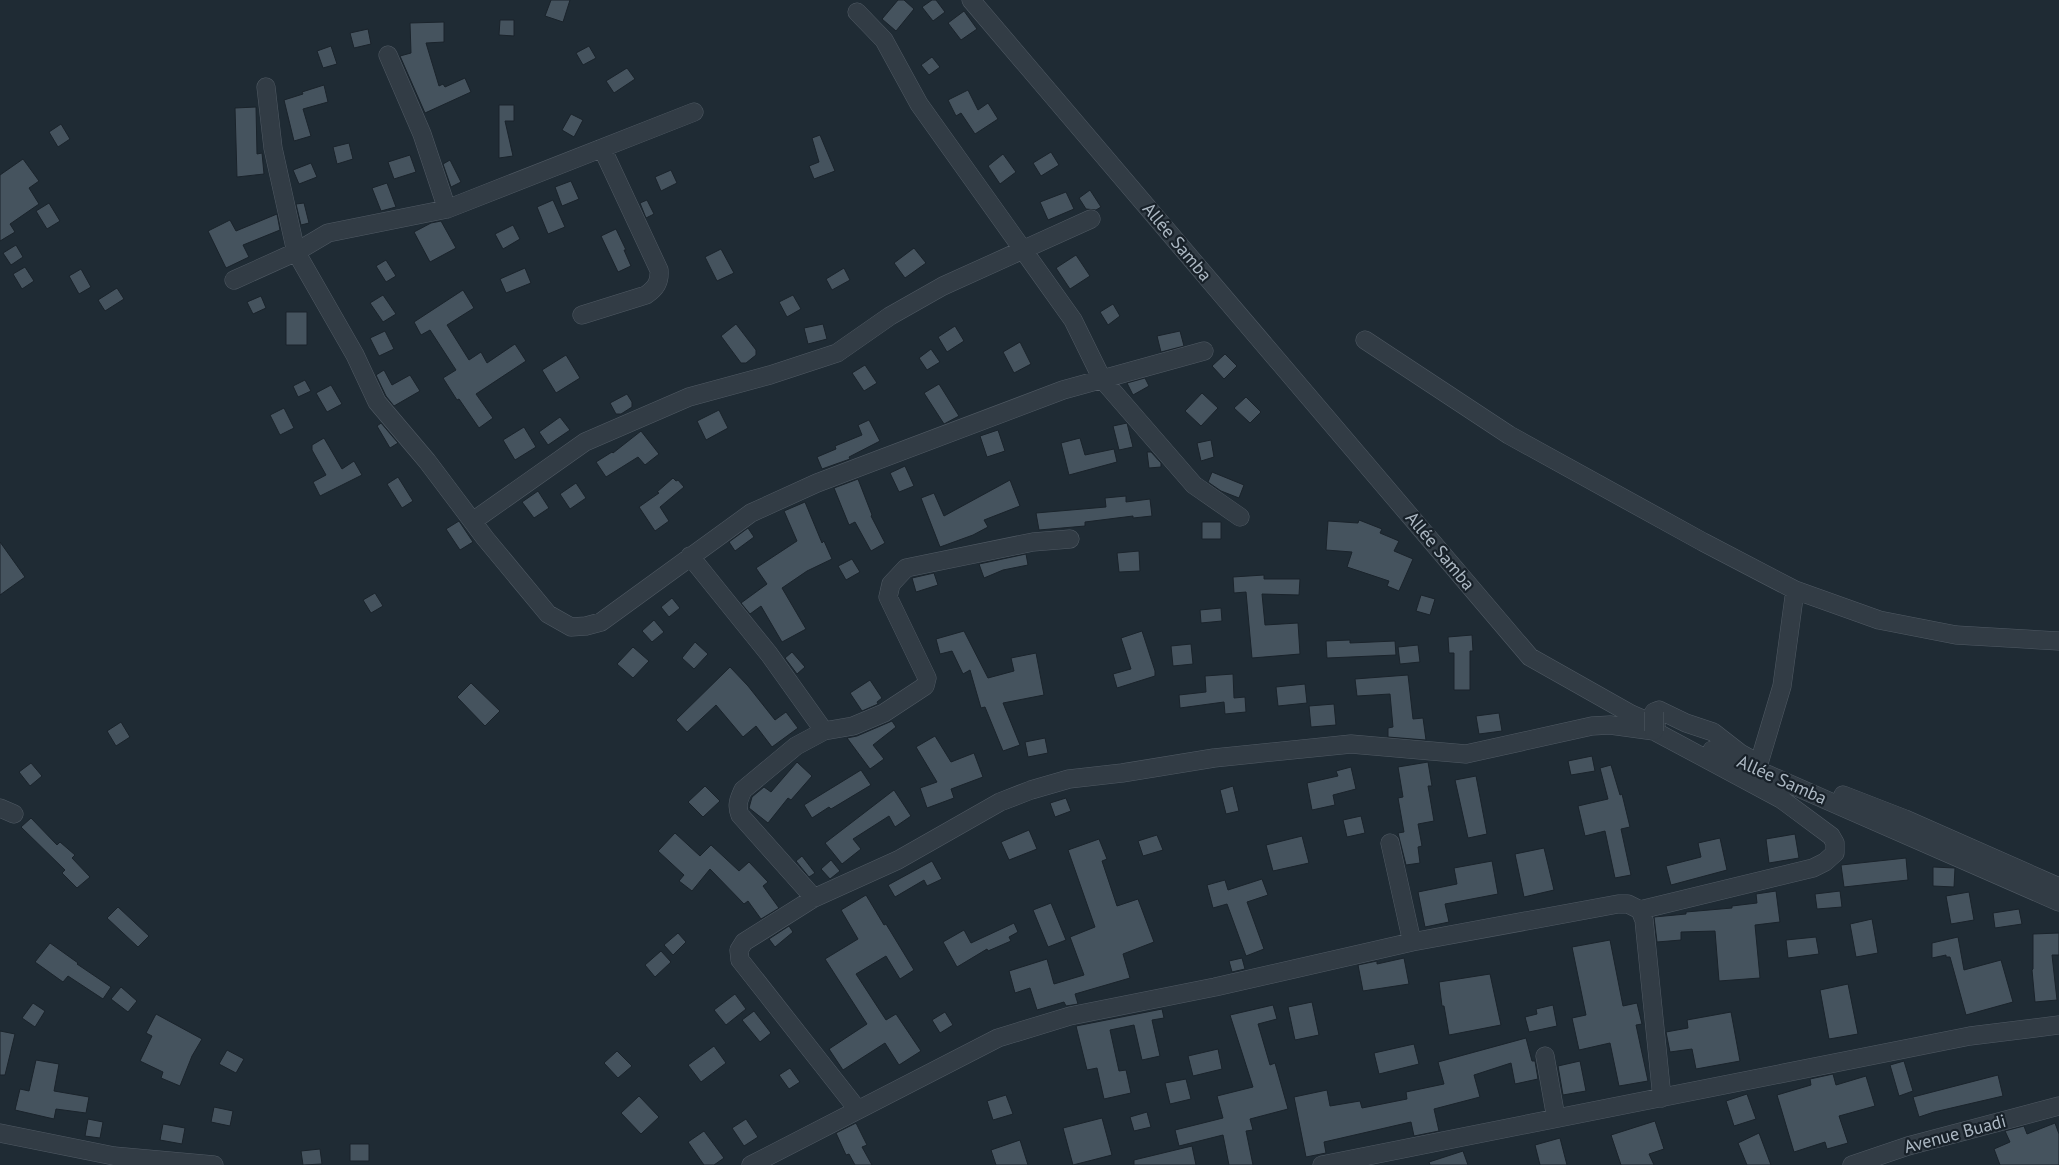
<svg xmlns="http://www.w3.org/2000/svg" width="2059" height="1165" viewBox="0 0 2059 1165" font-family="'PT Sans',sans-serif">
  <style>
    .building { fill: #45535e; stroke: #1a232b }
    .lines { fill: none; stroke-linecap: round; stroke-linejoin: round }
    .minor-casing { stroke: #505a64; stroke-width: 19 }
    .minor { stroke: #323c45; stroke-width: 18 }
    .minor-bridge-casing { stroke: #505a64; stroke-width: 19; stroke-linecap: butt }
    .minor-bridge { stroke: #323c45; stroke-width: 18 }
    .labels { text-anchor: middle; stroke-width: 4.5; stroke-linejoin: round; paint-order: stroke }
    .street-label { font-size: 18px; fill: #acb8c3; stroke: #182129 }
  </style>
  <rect width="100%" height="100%" fill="#1f2b34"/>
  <path class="building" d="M551 0H570L563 22 545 16Z
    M898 0H904L914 9 896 31 882 19Z
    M932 0H936L945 12 933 21 922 7Z
    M964 11 977 29 961 40 948 23Z
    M500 20H514V36L499 35Z
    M444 22V42L426 43 439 86 443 84 445 87 465 78 471 92 425 113 400 56 411 53 410 23Z
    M368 29 371 44 354 48 350 33Z
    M331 46 337 64 323 68 317 51Z
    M589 46 596 58 583 65 576 53Z
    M932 57 940 67 929 75 921 65Z
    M627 68 635 79 614 93 606 81Z
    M324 85 328 102 303 109 311 136 294 141 284 100 303 94 302 92Z
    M968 90 978 110 988 103 998 119 975 134 961 113 956 116 948 100Z
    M499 105H514V121H505L513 156 499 158Z
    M256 107 257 154 262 153 264 174 237 177 235 108Z
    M571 114 583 120 574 137 562 130Z
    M61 124 70 139 58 147 49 132Z
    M820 135 835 171 814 179 809 166 819 162 812 138Z
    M349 143 353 159 337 164 333 147Z
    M1051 152 1059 165 1041 176 1033 163Z
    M1003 154 1016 172 1000 184 988 166Z
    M410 155 416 172 394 179 388 162Z
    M23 159 39 181 29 188 39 204 10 224 15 232 0 241V175Z
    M450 160 461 182 451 187 443 164Z
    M311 163 317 177 299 184 293 170Z
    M671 170 677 183 661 191 655 177Z
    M571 181 579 199 562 206 555 187Z
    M387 183 396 207 381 211 372 188Z
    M1090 190 1101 207 1096 210 1086 209 1079 198Z
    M1066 192 1074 209 1048 220 1040 202Z
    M553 200 565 227 548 234 537 207Z
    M647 200 654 214 646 218 640 203Z
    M49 203 60 221 47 229 36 211Z
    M304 203 309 223 301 225 296 204Z
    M277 214 280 230 243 245 249 257 226 268 208 231 230 220 236 231Z
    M441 221 456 248 430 262 414 232 431 223Z
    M513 225 520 239 503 249 495 234Z
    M616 229 626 250H624L631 266 618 272 601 236Z
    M16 245 23 257 11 265 3 253Z
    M914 248 926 263 905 278 894 263Z
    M721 249 734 273 717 281 705 257Z
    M1076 255 1090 276 1070 289 1056 268Z
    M386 260 396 276 386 282 376 266Z
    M25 267 34 281 22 289 13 274Z
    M525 268 531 283 506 293 500 279Z
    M844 268 850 280 832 290 826 279Z
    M81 269 91 287 79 294 69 276Z
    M117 288 124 299 105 311 98 300Z
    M463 290 474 308 447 325 469 360 481 352 487 363 515 344 526 361 476 394 493 418 479 428 459 399 457 400 443 378 456 370 430 330 421 335 414 322Z
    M383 295 396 314 383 322 370 303Z
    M793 295 801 309 787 317 779 302Z
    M261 296 266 308 253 314 247 302Z
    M1113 304 1120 316 1108 325 1100 312Z
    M286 312H307V345H286Z
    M736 324 756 350V355L746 363H741L721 336Z
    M823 324 827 339 808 344 804 328Z
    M955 326 964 341 947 352 938 337Z
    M385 331 394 349 379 356 370 338Z
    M1180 331 1184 346 1161 352 1157 336Z
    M1020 342 1031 364 1014 373 1003 352Z
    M931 349 940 362 927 370 919 358Z
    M1225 354 1237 366 1224 379 1212 366Z
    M566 355 580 378 556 393 542 370Z
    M865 365 877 383 864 391 852 373Z
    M384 370 392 385 410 375 420 391 394 406 386 396 376 375Z
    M1145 378 1149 386 1133 395 1127 383Z
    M305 380 311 391 298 397 293 386Z
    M939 384 959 416 944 424 924 393Z
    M331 385 342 404 327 412 316 393Z
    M1202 393 1218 408 1201 426 1185 411Z
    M627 394 632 402V407L621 414H616L610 403Z
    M1246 397 1261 412 1250 423 1234 408Z
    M284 408 294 428 280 435 270 415Z
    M719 410 728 428 706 440 697 421Z
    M560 417 570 430 548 445 539 432Z
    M869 420 880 441 849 457 850 459 822 469 817 457 836 449 835 446 862 435 858 425Z
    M381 423 398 443 390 448 377 426Z
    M1127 423 1133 447 1119 450 1113 426Z
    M524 427 536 447 515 460 503 440Z
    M998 430 1005 451 987 457 980 436Z
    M641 431 659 454 645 465 638 457 606 477 596 462 612 452 613 453Z
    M324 438 342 469 354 461 362 475 320 496 313 482 326 475 312 450V445Z
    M1080 438 1085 455 1114 449 1117 462 1069 475 1061 443Z
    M1211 440 1214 457 1201 461 1197 443Z
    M1147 452H1151L1161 463V467L1149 468Z
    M905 466 914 486 899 492 890 473Z
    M1212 472 1244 485 1239 498 1221 491 1208 482Z
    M398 477 413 501 402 508 387 484Z
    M673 478 676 481 678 480 684 487 660 507 669 521 655 531 639 507 659 493 657 492Z
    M858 479 872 515 871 516 885 543 871 551 855 522 849 525 834 488Z
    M1010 480 1020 506 984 520 988 527 973 535 940 547 921 498 934 493 944 516Z
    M576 483 586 498 570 509 560 494Z
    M538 491 549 508 534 518 522 502Z
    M1126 496V502L1150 499 1152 516 1133 518V516L1085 522V526L1039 530 1036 513 1106 507 1105 498Z
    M805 502 822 543 824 541 832 559 807 571 782 588 806 629 782 642 761 606 750 614 741 603 767 584 756 568 797 541 784 511Z
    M1359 520 1382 529 1380 533 1399 541 1394 551 1413 559 1399 591 1387 586 1389 581 1347 567 1352 552 1326 550 1328 521 1358 523Z
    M459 521 473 542 460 550 446 529Z
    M1202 522H1221V539H1202Z
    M748 528 754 537 735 551 729 542Z
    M0 542 25 577 0 595Z
    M1139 551 1140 571 1119 572 1117 553Z
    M1026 554 1028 565 1003 570 984 578 979 564Z
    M852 559 860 572 846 580 838 566Z
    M934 573 938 585 916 592 912 578Z
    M1264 575V579H1300L1299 595 1262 594 1265 625 1298 623 1300 654 1252 658 1246 592 1234 593 1233 577Z
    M375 593 383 606 371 613 363 600Z
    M1421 595 1435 599 1430 615 1416 611Z
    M672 598 680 608 669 617 661 607Z
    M1221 608 1222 621 1201 623 1200 610Z
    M654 620 664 632 652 642 642 631Z
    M964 631 988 678 1014 671 1011 658 1036 653 1044 695 1003 703 1020 745 1003 751 985 707 981 708 970 670 963 674 952 651 940 654 936 639Z
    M1142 631 1155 671V676L1117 688 1113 674 1131 669 1121 638Z
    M1472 635 1473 651H1470V690H1454V653H1449L1448 637Z
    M1350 640V643L1395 641 1396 655 1327 658 1326 641Z
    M695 642 708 654 694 669 682 658Z
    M1191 644 1193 664 1173 666 1171 646Z
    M1418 645 1420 662 1400 664 1398 647Z
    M633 647 649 661 633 678 617 664Z
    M792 652 805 667 797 674 785 658Z
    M730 667 748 686 775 720 786 712 798 728 772 747 756 726 743 737 716 705 687 732 676 720Z
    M1233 674 1234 698 1245 697 1246 712 1225 714 1224 702 1180 708 1179 695 1206 692 1205 676Z
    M1408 675 1413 719 1423 718 1426 740 1388 737V728L1393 727 1390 694 1357 696 1355 679Z
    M870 680 882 698 877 702 878 704 862 711 850 693Z
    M471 683 500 711 485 726 457 697Z
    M1305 684 1307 703 1278 706 1276 687Z
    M1334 704 1336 725 1311 727 1309 706Z
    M1499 713 1502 731 1479 734 1476 716Z
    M892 721 896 727 873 745 884 759 870 769 847 738 857 736Z
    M121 722 130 737 116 746 107 731Z
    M935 736 951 762 974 753 983 777 951 789 954 798 927 808 920 788 937 782 916 747Z
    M1045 738 1048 753 1028 757 1025 742Z
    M1592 756 1595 771 1571 775 1568 761Z
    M797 762 812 776 791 800 788 798 768 823 749 808 752 797 764 787 771 792Z
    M1428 762 1432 786H1428L1434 821 1418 824 1422 846 1418 847 1420 863 1406 865 1398 833 1404 832 1398 798 1403 797 1398 767Z
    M31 763 42 776 30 786 19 772Z
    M1611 765 1620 795 1622 794 1630 827 1621 829 1631 875 1615 878 1605 831 1585 836 1578 806 1608 799 1600 768Z
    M1351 767 1356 789 1333 795 1335 805 1312 810 1307 783 1338 776 1336 771Z
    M861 770 871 785 831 809 829 807 812 818 804 805Z
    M1476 776 1487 834 1468 838 1455 780Z
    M705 786 720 801 703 817 688 802Z
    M1233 786 1239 811 1226 814 1220 790Z
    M894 790 911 816 895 827 889 816 853 839 861 849 842 864 825 843Z
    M1066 798 1071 811 1055 817 1050 803Z
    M1361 816 1365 833 1347 837 1343 820Z
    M31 818 57 845 60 842 75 855 72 858 90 877 77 888 62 873 65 870 21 827Z
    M1029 830 1037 849 1009 860 1001 842Z
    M675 833 700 856 711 845 739 871 749 862 768 882 763 886 779 908 761 919 748 901 744 904 710 869 692 891 679 881 684 875 658 851Z
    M1795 834 1799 858 1769 863 1766 839Z
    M1157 835 1163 850 1143 856 1138 841Z
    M1302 836 1309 863 1273 871 1266 845Z
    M1720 838 1727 870 1671 885 1666 866 1701 857 1698 843Z
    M1099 839 1107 859 1102 861 1117 906 1138 899 1154 942 1123 954 1130 978 1075 994 1078 1004 1066 1006 1064 1002 1037 1010 1030 988 1015 993 1009 971 1047 959 1054 984 1084 975 1070 937 1095 927 1068 850Z
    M1544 848 1554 890 1524 897 1515 854Z
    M802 856 815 873 809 877 796 861Z
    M1906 858 1908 880 1844 887 1841 865Z
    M831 860 840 871 830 879 821 869Z
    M932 861 942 879 927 886 924 880 895 897 888 885Z
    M1492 861 1498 894 1445 904 1449 922 1425 927 1418 892 1457 884 1454 868Z
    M1933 867 1955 868 1954 887 1933 886Z
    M1262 879 1268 895 1247 902 1264 949 1246 956 1227 904 1213 908 1207 885 1225 880 1228 890Z
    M1776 891 1780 922 1755 925 1760 978 1719 981 1715 931 1681 932V940L1657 942 1654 917 1686 914V912L1732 908V906L1757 903 1756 894Z
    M1840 891 1842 907 1817 909 1815 894Z
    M1969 892 1974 920 1951 924 1946 896Z
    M866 895 884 925 886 924 914 970 900 979 886 956 856 974 886 1020 896 1014 921 1051 899 1065 885 1043 843 1070 829 1049 867 1024 825 959 858 939 841 910Z
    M1051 903 1066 940 1048 947 1033 910Z
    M118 907 149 936 138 947 107 918Z
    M2019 909 2022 924 1995 928 1993 913Z
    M1872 919 1878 953 1856 957 1850 924Z
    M1014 923 1018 932 1009 937 1011 941 988 951 987 949 957 967 943 942 964 930 971 943Z
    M789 926 793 932 775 947 769 939Z
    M678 933 686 942 673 955 664 945Z
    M2059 933V955H2052L2057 1000 2035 1002 2032 970 2033 969V934Z
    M1816 937 1819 954 1788 958 1786 940Z
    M1958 937 1964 970 2001 960 2013 1002 1966 1015 1950 957H1946V955L1932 958V943Z
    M1610 940 1623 1006 1637 1003 1642 1024 1636 1025 1648 1081 1619 1086 1610 1043 1579 1050 1572 1018 1586 1015 1572 947Z
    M50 943 78 963 77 964 111 987 103 999 68 976 63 982 35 962Z
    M661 951 671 962 655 977 645 965Z
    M1242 958 1245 969 1232 972 1229 961Z
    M1404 958 1409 984 1363 991 1358 965 1377 961V964Z
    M1490 974 1501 1025 1449 1035 1444 1006H1442L1439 982Z
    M1848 984 1858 1034 1829 1039 1820 990Z
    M121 987 137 1001 128 1012 111 999Z
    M735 994 746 1009 726 1025 714 1010Z
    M1312 1002 1319 1035 1295 1040 1288 1007Z
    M33 1003 45 1011 35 1027 22 1018Z
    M1273 1005 1277 1019 1258 1024 1270 1065 1275 1063 1288 1109 1250 1119 1253 1130 1246 1131 1253 1165H1229L1223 1135 1179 1146 1175 1130 1223 1118 1217 1096 1253 1087 1230 1015Z
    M1553 1005 1557 1026 1529 1032 1525 1017 1537 1014 1536 1009Z
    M1162 1009 1164 1018 1152 1020 1160 1056 1142 1060 1134 1025 1110 1030 1119 1071 1126 1070 1131 1093 1104 1099 1097 1068 1087 1070 1076 1026Z
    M754 1011 771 1033 760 1042 742 1020Z
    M945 1012 953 1025 940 1033 932 1020Z
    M1731 1012 1740 1061 1696 1069 1692 1049 1670 1052 1666 1032 1688 1028 1687 1020Z
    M156 1014 202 1039 192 1056 180 1086 161 1078 163 1072 140 1061 152 1036 146 1033Z
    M0 1031 15 1034 5 1075H0Z
    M1526 1038 1532 1061H1535L1538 1079 1515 1084 1511 1063 1474 1075 1480 1097 1434 1109 1439 1131 1414 1136 1411 1122 1324 1142 1326 1153 1306 1157 1294 1097 1327 1090 1330 1106 1360 1101 1362 1108 1407 1099 1406 1092 1444 1084 1438 1062Z
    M1414 1044 1419 1064 1379 1074 1374 1053Z
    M714 1046 726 1063 701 1082 688 1065Z
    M1218 1049 1222 1069 1193 1076 1188 1056Z
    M227 1050 244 1059 236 1073 219 1064Z
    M617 1051 632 1066 618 1078 604 1063Z
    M36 1060 59 1064 54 1091 89 1097 86 1113 56 1109 54 1119 15 1110 20 1089 29 1091Z
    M1580 1061 1586 1091 1563 1095 1558 1066Z
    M1904 1061 1913 1091 1899 1096 1890 1065Z
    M790 1068 800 1082 789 1089 779 1075Z
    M1833 1074 1836 1085 1866 1076 1875 1106 1839 1116 1848 1143 1827 1149 1825 1142 1794 1152 1777 1095 1811 1085 1810 1079Z
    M1998 1075 2003 1096 1934 1112 1919 1117 1913 1097Z
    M1186 1079 1191 1099 1170 1104 1165 1083Z
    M1747 1094 1756 1119 1734 1126 1726 1101Z
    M1006 1095 1013 1114 993 1120 987 1101Z
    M639 1096 659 1117 641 1134 621 1113Z
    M214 1107 233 1111 230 1126 211 1122Z
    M1147 1112 1151 1127 1134 1131 1130 1117Z
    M1102 1118 1112 1155 1073 1165 1063 1128Z
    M88 1119 103 1122 100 1138 85 1136Z
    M746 1119 758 1137 744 1146 732 1128Z
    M1655 1121 1664 1149 1649 1154 1654 1165H1621L1611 1135Z
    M856 1123 867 1145 862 1147 872 1165H855L849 1154 846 1155 836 1133Z
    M2055 1123 2059 1134V1165H2000L1994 1149 2010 1142 2005 1131 2024 1126 2027 1134Z
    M163 1124 185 1128 182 1144 160 1140Z
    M704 1131 724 1158 714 1165H704L688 1142Z
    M1759 1133 1771 1165H1747L1738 1143Z
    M1560 1138 1567 1165H1540L1535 1145Z
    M1020 1140 1028 1165H996L991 1150Z
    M350 1144H369V1161H350Z
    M1192 1146 1196 1165H1134V1160Z
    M320 1149 322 1164 303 1165 301 1151Z
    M1463 1151 1468 1165H1430L1429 1162Z"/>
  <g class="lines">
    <g class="minor-casing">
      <path id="minor" d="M971 0 1530 657 1631 714 1656 725
        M857 12 884 40 919 104 1073 320 1102 379 1194 485 1240 517
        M388 55 422 134 447 209
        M266 87 273 148 296 252 355 355 377 402 427 461 485 538 548 614 571 627 586 626 601 622 751 513 817 483 1063 390 1204 351
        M234 280 296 252 328 233 447 209 694 112
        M582 315 646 295C656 288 660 282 659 270L602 148
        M1365 340 1509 435 1703 542 1795 590 1879 620 1956 635 2059 641
        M473 521 585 442 689 397 770 375 837 353 890 316 943 286 1091 219
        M690 556 769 654 824 731
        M1654 712 1659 710 1686 723 1713 732 1740 753 1749 758
        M1712 750 2059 902
        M1759 763 1782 686 1795 590
        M1843 795 1905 819 2059 887
        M0 808 14 814
        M1390 843 1412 942
        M814 898 740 815C736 805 739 799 743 790L796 746 824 731 853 726 884 713 925 686 927 678 888 597 891 584 906 568 1033 542 1070 539
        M1545 1056 1556 1118
        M858 1110 740 960 739 950 744 942 814 898 898 860 1000 802 1031 790 1069 779 1122 773 1214 758 1351 744 1466 754 1592 726 1610 725 1654 731 1781 799 1831 836 1835 843V853L1825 862 1813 868 1640 910
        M0 1133 114 1156 214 1165
        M751 1165 998 1038 1070 1016 1215 987 1412 942 1618 904H1628L1640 910 1644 920 1662 1098
        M1322 1165 1970 1036 2059 1025
        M1852 1165 1908 1146 2059 1106"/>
    </g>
    <use href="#minor" class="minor"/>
    <g class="minor-bridge-casing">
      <path id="minor-bridge" d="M1654 712V731"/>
    </g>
    <use href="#minor-bridge" class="minor-bridge"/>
  </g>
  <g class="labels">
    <g class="street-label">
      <text transform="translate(1177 242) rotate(50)" y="6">Allée Samba</text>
      <text transform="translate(1440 551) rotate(50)" y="6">Allée Samba</text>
      <text transform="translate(1782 780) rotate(24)" y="6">Allée Samba</text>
      <text transform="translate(1955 1134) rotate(-15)" y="6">Avenue Buadi</text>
    </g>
  </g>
</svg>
